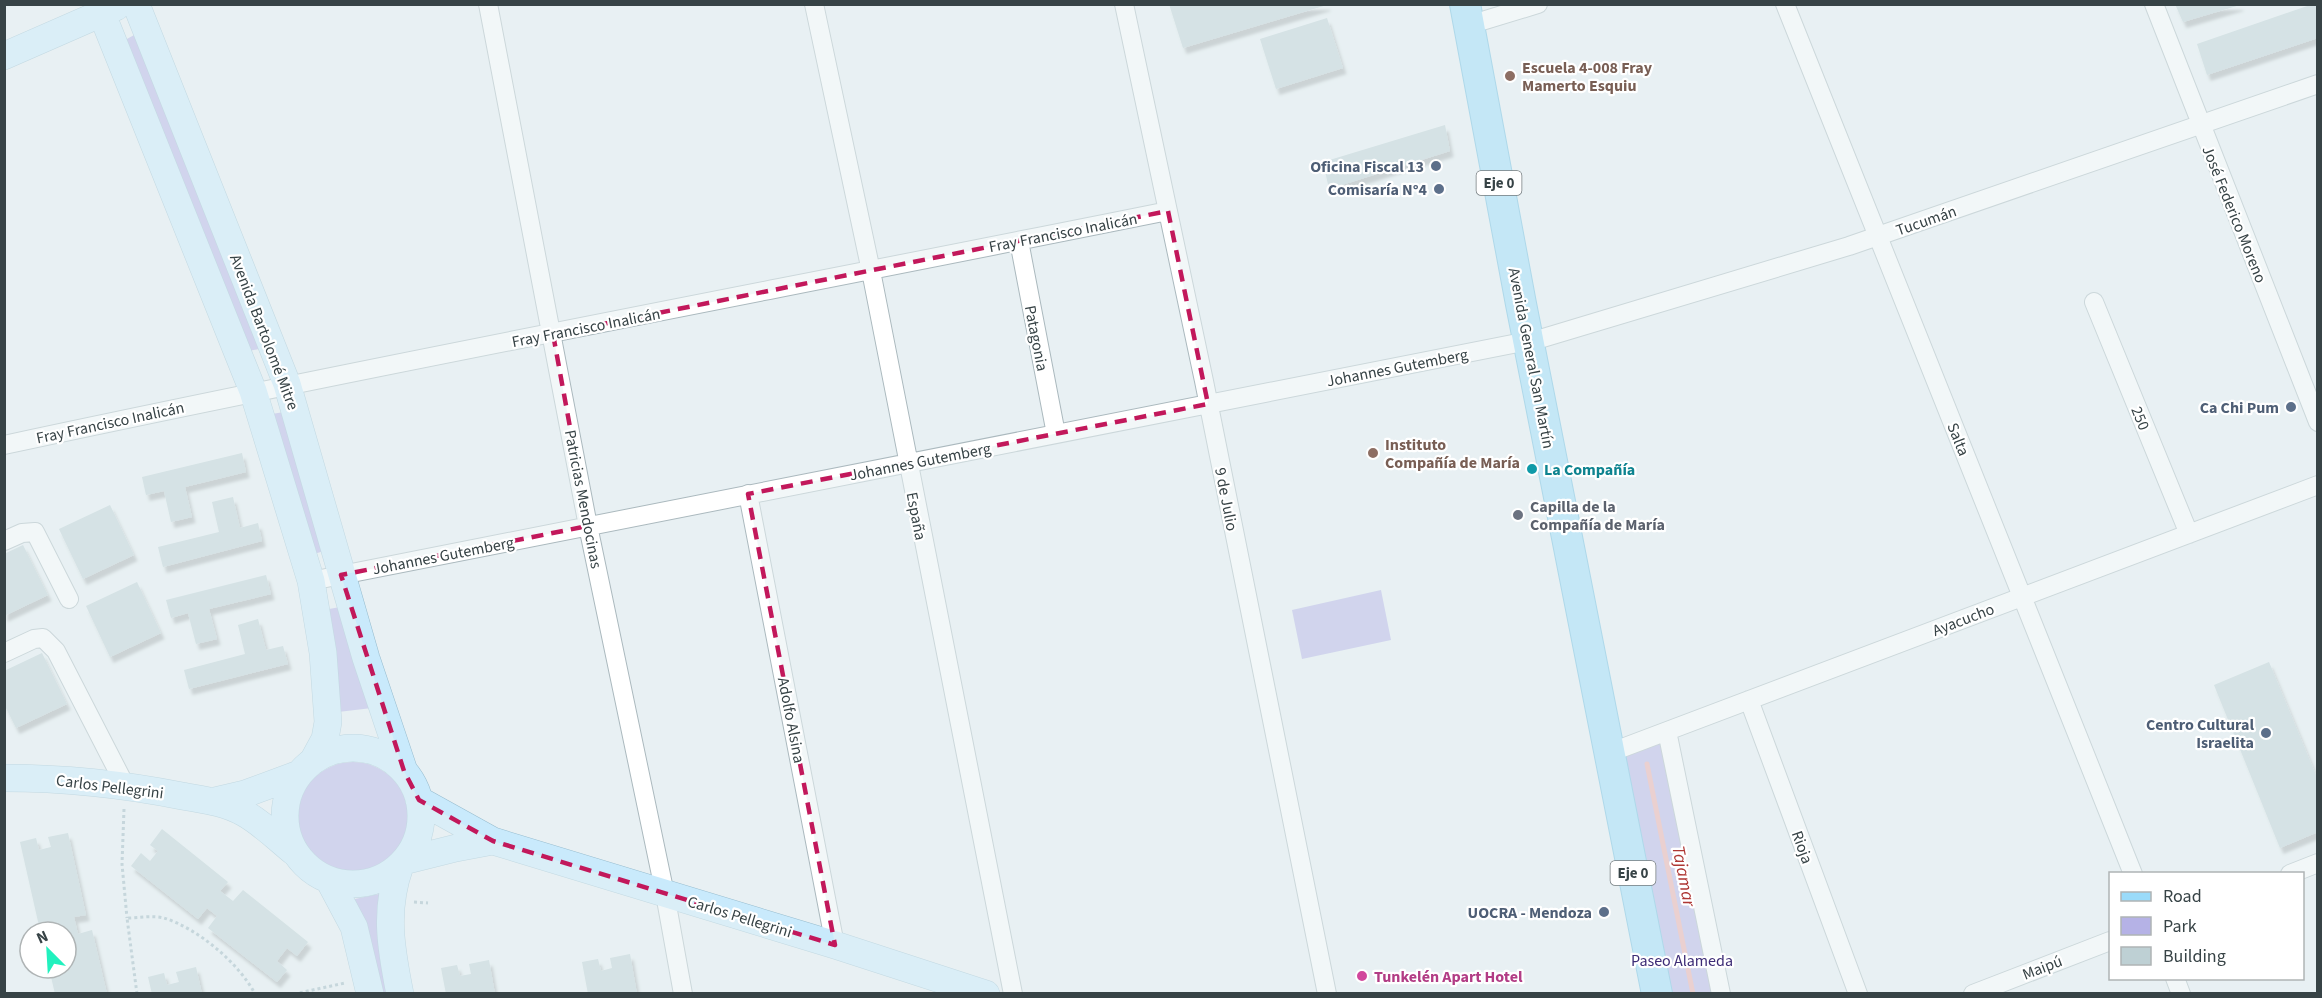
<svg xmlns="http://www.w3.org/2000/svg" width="2322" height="998" viewBox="0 0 2322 998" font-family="'Source Sans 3',sans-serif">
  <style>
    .green { fill: #b5b2e6 }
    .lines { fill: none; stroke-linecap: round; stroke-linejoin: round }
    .stream { stroke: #eda8a7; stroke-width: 5 }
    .building { fill: #bed0d4; filter: url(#shadow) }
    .street-casing { stroke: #abb9be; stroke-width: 20 }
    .secondary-casing { stroke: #97bcce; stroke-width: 28 }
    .primary-casing { stroke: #6abbdf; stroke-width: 32 }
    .path { stroke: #9db7c0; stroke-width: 3; stroke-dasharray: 3 3; stroke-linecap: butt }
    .street { stroke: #fff; stroke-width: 18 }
    .secondary { stroke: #c9eafc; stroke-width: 27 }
    .primary { stroke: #9adbfa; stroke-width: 30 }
    .marked { fill: none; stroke: #c2185b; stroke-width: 4.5; stroke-dasharray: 12 8; stroke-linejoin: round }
    .education-dot { fill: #8d6e63; stroke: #fff; stroke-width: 2 }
    .service-dot { fill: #5c6f8a; stroke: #fff; stroke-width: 2 }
    .culture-dot { fill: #0f9aa8; stroke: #fff; stroke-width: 2 }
    .worship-dot { fill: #6b7280; stroke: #fff; stroke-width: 2 }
    .hotel-dot { fill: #d1479c; stroke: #fff; stroke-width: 2 }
    .labels { text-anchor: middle; stroke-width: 4.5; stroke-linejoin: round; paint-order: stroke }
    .shield { fill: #fff; stroke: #737b7e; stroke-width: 1.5 }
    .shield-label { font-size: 15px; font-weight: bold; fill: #374346 }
    .education-label { font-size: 16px; font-weight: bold; fill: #785e54; stroke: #fff; text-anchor: start }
    .service-label { font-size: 16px; font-weight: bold; fill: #4e5e75; stroke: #fff; text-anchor: end }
    .street-label { font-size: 16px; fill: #374346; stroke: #fff }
    .culture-label { font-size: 16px; font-weight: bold; fill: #0d838f; stroke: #fff; text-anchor: start }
    .worship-label { font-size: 16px; font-weight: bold; fill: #5b616d; stroke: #fff; text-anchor: start }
    .park-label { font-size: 16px; fill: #3d2c76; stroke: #fff }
    .hotel-label { font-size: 16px; font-weight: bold; fill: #b23c85; stroke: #fff; text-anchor: start }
    .water-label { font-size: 18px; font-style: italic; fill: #ae3734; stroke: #fff }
  </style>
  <defs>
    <filter id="shadow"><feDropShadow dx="3.5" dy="6" stdDeviation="1.5" flood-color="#0004"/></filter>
  </defs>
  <rect width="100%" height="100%" fill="#e8f0f3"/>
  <path class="green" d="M136 34 264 348 249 351 125 40Z
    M284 412 324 551 314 554 272 414Z
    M1381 590 1391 640 1302 659 1292 610Z
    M340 607 372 708 338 712 329 609Z
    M1667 731 1721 993H1657L1609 753Z
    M298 817a55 55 0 1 1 110 0a55 55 0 1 1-110 0Z
    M379 894V936L389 993H379L350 900Z"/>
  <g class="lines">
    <path class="stream" d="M1647 764 1693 994"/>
  </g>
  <path class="building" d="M1169 4H1327V5L1183 48Z
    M2175 4H2240V5L2183 22Z
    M2313 4H2318V38L2207 75 2197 44Z
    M1327 18 1343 68 1276 89 1260 39Z
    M1445 125 1450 151 1329 189 1323 162Z
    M242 453 246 472 185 487 192 517 171 522 164 491 146 495 142 477Z
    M233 497 240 528 258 523 262 541 163 567 158 547 219 532 212 502Z
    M110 505 134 555 83 579 59 529Z
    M23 545 48 595 4 616V554Z
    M266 575 271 594 209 609 217 639 196 644 188 613 171 618 166 600Z
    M137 582 161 633 110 657 86 606Z
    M258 619 266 650 283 646 288 664 189 689 184 670 245 654 238 625Z
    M42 653 67 704 16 728 4 704V671Z
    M2269 662 2318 780V832L2280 848 2214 685Z
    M162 829 228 882 220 891 233 901 243 890 308 942 297 956 287 948 277 961 287 970 277 982 208 928 217 916 207 908 198 919 131 866 141 853 150 861 158 851 150 845Z
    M68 833 86 915 74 917 78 934 92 930 107 994H55L49 968H66V932H56L53 923 39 926 20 842 36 838 39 850 51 847 48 837Z
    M630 954 637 994H588L582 962 598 959 601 971 612 968 610 958Z
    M489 960 495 994H446L441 968 457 965 460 976 471 974 469 964Z
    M196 967 202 994H152L148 977 164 973 167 985 179 982 176 972Z"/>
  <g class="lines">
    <g class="street-casing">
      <path id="street" d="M488 4 588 526 665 894 683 994
        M814 4 871 271 1013 994
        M1124 4 1204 381 1327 994
        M1785 4 2133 874
        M2154 4 2318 422
        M1469 25 1538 4
        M1019 241 1056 434
        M2094 302 2189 534
        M4 445C391 362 780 289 1168 211
        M748 494 835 945
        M4 541 22 533 35 532 69 599
        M311 581 1543 338 1849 246 2318 84
        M4 653 34 639 43 638 56 651 125 785
        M1749 700 1858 994
        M1667 731 1721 994
        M1609 753 2318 485
        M2290 874 2318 863
        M2175 978 2181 994
        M1973 994 2110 941"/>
    </g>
    <g class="secondary-casing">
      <path id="secondary" d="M98 4 253 391 311 581 323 653 328 722 325 739 313 761
        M136 4 287 384 366 658 404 771
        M4 56 116 7
        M285 816a68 68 0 1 1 136 0a68 68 0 1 1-136 0Z
        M4 778C66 778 122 784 182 796 204 800 224 802 244 813 262 823 278 839 294 852
        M419 800 493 841 835 945 986 994
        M215 801 245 794 299 774
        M404 861 456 848 493 841
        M400 866C384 910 391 949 400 994
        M329 880 354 927 370 994"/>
    </g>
    <g class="primary-casing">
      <path id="primary" d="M1465 4 1521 304 1657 994"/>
    </g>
    <path class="path" d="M124 809 122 864 127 918
      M414 902 428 903
      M137 994 127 918C138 918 153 915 164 918 197 928 239 963 255 994
      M294 994 345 983"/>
    <use href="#street" class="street"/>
    <use href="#secondary" class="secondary"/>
    <use href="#primary" class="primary"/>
  </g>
  <path d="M0 0H2322V998H0ZM1168 211 1208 404 748 494 835 945 493 841 419 800 404 771 341 575 588 526 553 334Z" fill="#e8f0f3" fill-opacity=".55" fill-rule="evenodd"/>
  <path class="marked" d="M1168 211 1208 404 748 494 835 945 493 841 419 800 404 771 341 575 588 526 553 334Z"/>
  <g class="education-dot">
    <circle cx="1510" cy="76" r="6"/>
    <circle cx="1373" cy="453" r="6"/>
  </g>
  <g class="service-dot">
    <circle cx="1436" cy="166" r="6"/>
    <circle cx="1439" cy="189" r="6"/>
    <circle cx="2291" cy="407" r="6"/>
    <circle cx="2266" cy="733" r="6"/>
    <circle cx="1604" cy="912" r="6"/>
  </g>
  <circle class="culture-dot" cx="1532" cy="469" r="6"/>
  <circle class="worship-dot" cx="1518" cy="515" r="6"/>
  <circle class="hotel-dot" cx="1362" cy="976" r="6"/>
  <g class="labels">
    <g class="shield">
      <rect x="1476.5" y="171" width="45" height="24" rx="4.5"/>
      <rect x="1610.5" y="861" width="45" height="24" rx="4.5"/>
    </g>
    <g class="shield-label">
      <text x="1499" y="188">Eje 0</text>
      <text x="1633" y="878">Eje 0</text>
    </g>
    <g class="education-label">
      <text x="1522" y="73">Escuela 4-008 Fray<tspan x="1522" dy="18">Mamerto Esquiu</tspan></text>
      <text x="1385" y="450">Instituto<tspan x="1385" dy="18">Compañía de María</tspan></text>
    </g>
    <g class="service-label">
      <text x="1424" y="172">Oficina Fiscal 13</text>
      <text x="1427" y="195">Comisaría N°4</text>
      <text x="2279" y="413">Ca Chi Pum</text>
      <text x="2254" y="730">Centro Cultural<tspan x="2254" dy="18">Israelita</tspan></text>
      <text x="1592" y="918">UOCRA - Mendoza</text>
    </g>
    <g class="street-label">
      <text transform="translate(2235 214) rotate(68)" y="6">José Federico Moreno</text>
      <text transform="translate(1926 220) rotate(-19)" y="6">Tucumán</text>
      <text transform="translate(1063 232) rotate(-11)" y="6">Fray Francisco Inalicán</text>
      <text transform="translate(586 327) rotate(-11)" y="6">Fray Francisco Inalicán</text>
      <text transform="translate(265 332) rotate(69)" y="6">Avenida Bartolomé Mitre</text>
      <text transform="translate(1037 338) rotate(79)" y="6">Patagonia</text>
      <text transform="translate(1532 358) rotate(79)" y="6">Avenida General San Martín</text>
      <text transform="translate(1397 367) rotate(-11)" y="6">Johannes Gutemberg</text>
      <text transform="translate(2141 418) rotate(68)" y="6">250</text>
      <text transform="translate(110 422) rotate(-12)" y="6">Fray Francisco Inalicán</text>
      <text transform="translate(1959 439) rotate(68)" y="6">Salta</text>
      <text transform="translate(920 461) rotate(-11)" y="6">Johannes Gutemberg</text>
      <text transform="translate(584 499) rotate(79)" y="6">Patricias Mendocinas</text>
      <text transform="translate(1227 499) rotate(79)" y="6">9 de Julio</text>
      <text transform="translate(917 516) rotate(79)" y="6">España</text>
      <text transform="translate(443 555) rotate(-11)" y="6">Johannes Gutemberg</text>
      <text transform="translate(1963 619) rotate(-21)" y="6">Ayacucho</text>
      <text transform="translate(792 720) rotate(79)" y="6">Adolfo Alsina</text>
      <text transform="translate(110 786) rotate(7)" y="6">Carlos Pellegrini</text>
      <text transform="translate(1803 847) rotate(70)" y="6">Rioja</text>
      <text transform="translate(740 916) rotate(17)" y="6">Carlos Pellegrini</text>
      <text transform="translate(2042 967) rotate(-21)" y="6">Maipú</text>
    </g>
    <g class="culture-label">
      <text x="1544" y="475">La Compañía</text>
    </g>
    <g class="worship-label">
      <text x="1530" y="512">Capilla de la<tspan x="1530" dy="18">Compañía de María</tspan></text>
    </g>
    <g class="park-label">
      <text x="1682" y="966">Paseo Alameda</text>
    </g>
    <g class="hotel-label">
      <text x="1374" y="982">Tunkelén Apart Hotel</text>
    </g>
    <g class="water-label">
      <text transform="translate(1684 876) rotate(79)" y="6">Tajamar</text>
    </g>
  </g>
  <rect width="2322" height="998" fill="none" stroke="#374346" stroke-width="12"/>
  <rect x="2109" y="872" width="195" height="108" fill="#ffffff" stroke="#afb4b5" stroke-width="1.5"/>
  <rect x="2121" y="892" width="30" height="9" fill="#9adbfa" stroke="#afb4b5" stroke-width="1.5"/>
  <text x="2163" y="902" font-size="18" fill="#374346">Road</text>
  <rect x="2121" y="917" width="30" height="18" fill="#b5b2e6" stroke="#afb4b5" stroke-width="1.5"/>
  <text x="2163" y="932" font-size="18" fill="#374346">Park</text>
  <rect x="2121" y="947" width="30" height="18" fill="#bed0d4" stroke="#afb4b5" stroke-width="1.5"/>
  <text x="2163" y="962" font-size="18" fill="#374346">Building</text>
  <g transform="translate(48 950) rotate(336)"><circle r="28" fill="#ffffff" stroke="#afb4b5" stroke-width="1.5"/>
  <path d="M0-4.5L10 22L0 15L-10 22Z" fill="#21f1be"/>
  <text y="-9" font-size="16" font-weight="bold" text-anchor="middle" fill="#374346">N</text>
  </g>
</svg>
